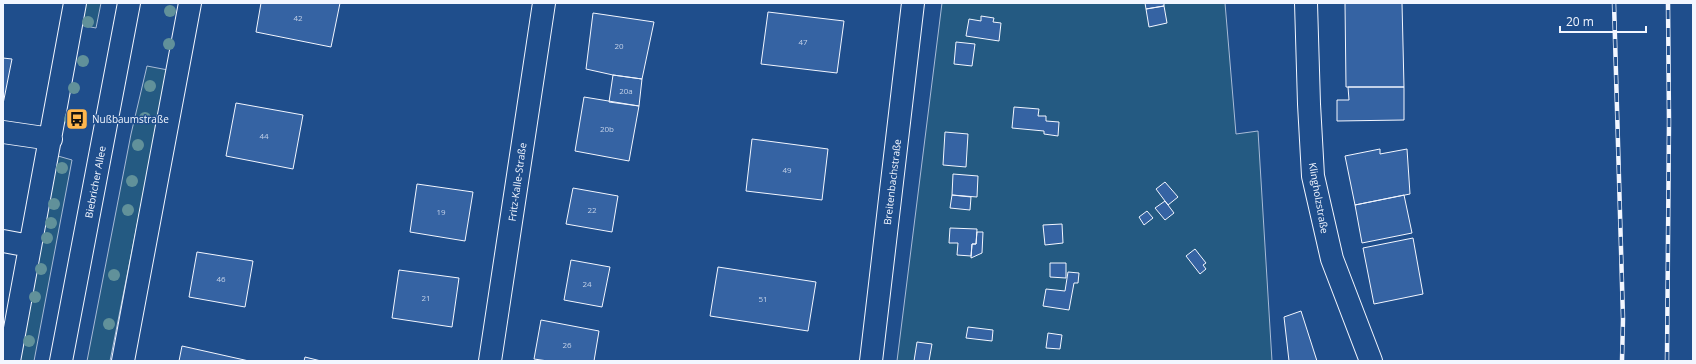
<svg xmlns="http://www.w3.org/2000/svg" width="1696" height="364" viewBox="0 0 1696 364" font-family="'Open Sans',sans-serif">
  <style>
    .green { fill: #245a82; stroke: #a8bbd7 }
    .building { fill: #3563a3; stroke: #f2f6ff }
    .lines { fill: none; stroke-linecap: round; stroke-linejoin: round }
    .minor-casing { stroke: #f2f6ff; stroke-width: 24 }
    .major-casing { stroke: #f2f6ff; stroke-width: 24 }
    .minor { stroke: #1f4e8c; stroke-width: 22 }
    .major { stroke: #1f4e8c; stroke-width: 22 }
    .rail-casing { stroke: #f2f6ff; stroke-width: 4.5 }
    .rail { stroke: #1f4e8c; stroke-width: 3; stroke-dasharray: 9; stroke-linecap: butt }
    .tree { fill: #61919a }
    .labels { text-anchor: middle; stroke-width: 3; stroke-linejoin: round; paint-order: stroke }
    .number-label { font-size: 8px; fill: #c3d1e8 }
    .poi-label { font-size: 10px; fill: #f2f6ff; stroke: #1f4e8c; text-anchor: start }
    .street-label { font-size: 10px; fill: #f2f6ff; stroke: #1f4e8c }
  </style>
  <rect width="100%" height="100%" fill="#1f4e8c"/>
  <path class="green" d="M85 3H101L96 28 80 25Z
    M942 3H1225L1236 134 1258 131 1272 361H897Z
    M147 66 168 70 110 361H87L131 134Z
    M58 156 72 160 34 361H17Z"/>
  <path class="building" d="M261 3H340L331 47 256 32Z
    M1145 3H1164V6L1146 9Z
    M1345 3H1402L1404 87H1346Z
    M1164 6 1167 23 1149 27 1146 9Z
    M768 12 844 21 837 73 761 64Z
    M593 13 654 22 642 79 613 75 586 69Z
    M981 16 994 18 993 22 1001 23 999 41 966 36 969 19 981 21Z
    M956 42 975 44 972 66 954 64Z
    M3 58 12 59 3 104Z
    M613 75 642 79 639 106 609 102Z
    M1348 87H1404V120L1337 121V100H1349Z
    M584 97 639 106 629 161 575 151Z
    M236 103 303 115 293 169 226 156Z
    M1014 107 1039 109 1038 116H1046V121L1059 122 1058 136 1044 134V131L1012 128Z
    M945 132 968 134 966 167 943 165Z
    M752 139 828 149 822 200 746 191Z
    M1380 149V154L1407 149 1410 194 1355 205 1345 156Z
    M953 174 978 176 977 197 952 195Z
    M1165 182 1178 197 1168 205 1156 189Z
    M417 184 473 192 465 241 410 232Z
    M573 188 618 196 612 232 566 224Z
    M952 195 971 197 970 210 950 208Z
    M1404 195 1412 233 1362 243 1355 205Z
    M1165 201 1174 213 1165 220 1155 208Z
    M1147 211 1153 218 1144 225 1139 217Z
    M1062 224 1063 243 1045 245 1043 225Z
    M950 228 977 229 976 244H972L971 256 957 255 958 243H949Z
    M977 232H983L982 253 971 258 972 244H976Z
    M1413 238 1423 294 1374 304 1363 248Z
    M1195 249 1206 263 1203 265 1206 269 1200 274 1186 256Z
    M197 252 253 261 245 307 189 297Z
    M571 260 610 267 602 307 564 300Z
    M1050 263H1066V278L1050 277Z
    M718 267 816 282 808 331 710 316Z
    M399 270 459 278 452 327 392 318Z
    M1068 272 1079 273 1078 283H1074L1069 310 1043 306 1046 289 1065 291Z
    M1301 311 1317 361H1289L1284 317Z
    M541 320 599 331 594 361H548L534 359Z
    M968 327 993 330 992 341 966 338Z
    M1048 333 1062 335 1060 349 1046 348Z
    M917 342 932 344 929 361H914Z
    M182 346 249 361H179Z
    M305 357 321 361H304Z"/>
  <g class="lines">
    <g class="minor-casing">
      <path id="minor" d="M1306 3 1309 104 1313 176 1332 259 1371 361
        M3 132 51 139
        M3 241 30 246
        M9 361 75 3
        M123 361 190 3
        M490 361 544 3
        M871 361 913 3"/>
    </g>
    <g class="major-casing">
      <path id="major" d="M61 361 129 3"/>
    </g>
    <use href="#minor" class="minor"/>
    <use href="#major" class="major"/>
    <g class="rail-casing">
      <path id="rail" d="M1614 3 1623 319 1622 361
        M1667 361 1669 122 1668 3"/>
    </g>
    <use href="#rail" class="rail"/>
  </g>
  <g class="tree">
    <circle cx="170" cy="11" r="6"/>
    <circle cx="88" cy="22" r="6"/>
    <circle cx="169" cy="44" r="6"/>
    <circle cx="83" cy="61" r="6"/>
    <circle cx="150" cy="86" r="6"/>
    <circle cx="74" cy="88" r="6"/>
    <circle cx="145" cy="118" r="6"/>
    <circle cx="70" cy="119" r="6"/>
    <circle cx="138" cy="145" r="6"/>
    <circle cx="62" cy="168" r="6"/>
    <circle cx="132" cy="181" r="6"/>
    <circle cx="54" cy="204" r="6"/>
    <circle cx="128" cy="210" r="6"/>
    <circle cx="51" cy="223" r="6"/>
    <circle cx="47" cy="238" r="6"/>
    <circle cx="41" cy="269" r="6"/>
    <circle cx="114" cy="275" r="6"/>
    <circle cx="35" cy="297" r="6"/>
    <circle cx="109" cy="324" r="6"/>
    <circle cx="29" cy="341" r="6"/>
  </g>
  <defs>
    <g id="bus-square" transform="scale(1.15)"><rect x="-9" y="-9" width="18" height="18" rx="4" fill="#ffb74d" stroke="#1f4e8c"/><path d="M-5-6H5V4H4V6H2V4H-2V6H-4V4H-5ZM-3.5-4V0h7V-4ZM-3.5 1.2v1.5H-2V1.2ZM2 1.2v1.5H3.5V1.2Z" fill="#111"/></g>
  </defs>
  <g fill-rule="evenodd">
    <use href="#bus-square" x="77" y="119"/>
  </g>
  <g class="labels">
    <g class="number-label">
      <text x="298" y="21">42</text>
      <text x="803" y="45">47</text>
      <text x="619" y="49">20</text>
      <text x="626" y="94">20a</text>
      <text x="607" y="132">20b</text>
      <text x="264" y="139">44</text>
      <text x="787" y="173">49</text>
      <text x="592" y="213">22</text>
      <text x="441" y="215">19</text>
      <text x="221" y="282">46</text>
      <text x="587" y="287">24</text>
      <text x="426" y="301">21</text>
      <text x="763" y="302">51</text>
      <text x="567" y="348">26</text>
    </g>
    <g class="poi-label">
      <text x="92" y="123">Nußbaumstraße</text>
    </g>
    <g class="street-label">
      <text transform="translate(95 182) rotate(-79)" y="4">Biebricher Allee</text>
      <text transform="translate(517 182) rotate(-82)" y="4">Fritz-Kalle-Straße</text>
      <text transform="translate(892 182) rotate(-83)" y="4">Breitenbachstraße</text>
      <text transform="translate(1319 198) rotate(80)" y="4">Klingholzstraße</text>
    </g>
  </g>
  <rect width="1696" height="364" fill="none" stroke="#f2f6ff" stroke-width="8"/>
  <path d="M1560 26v6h86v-6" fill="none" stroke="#f2f6ff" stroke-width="2"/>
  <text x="1566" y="26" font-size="12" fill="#f2f6ff" stroke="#1f4e8c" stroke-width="3" paint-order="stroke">20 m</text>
</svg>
